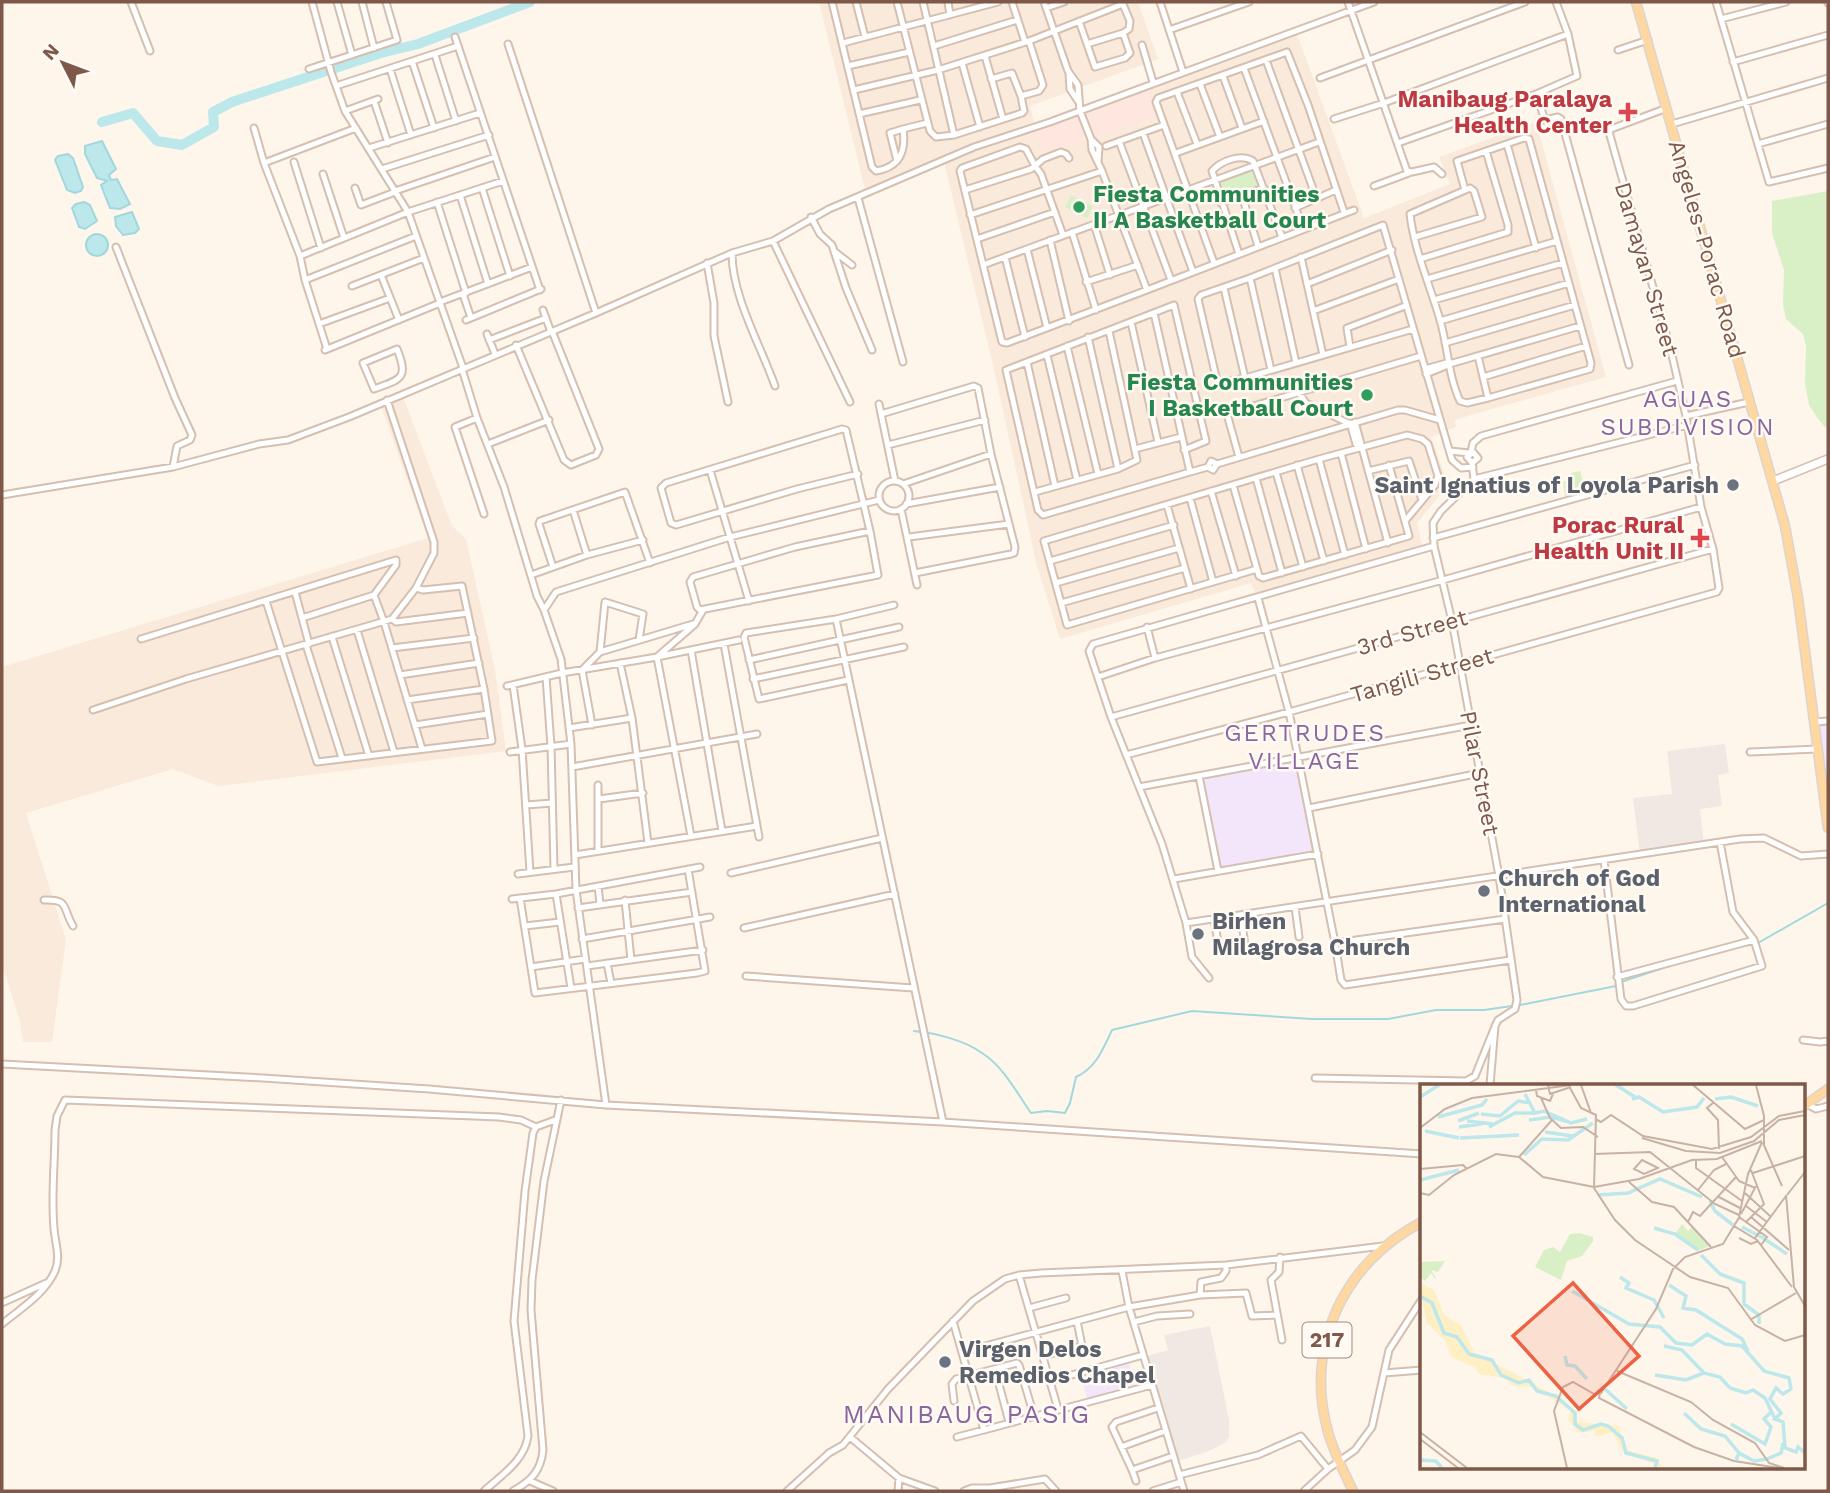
<svg xmlns="http://www.w3.org/2000/svg" width="1830" height="1493" viewBox="0 0 1830 1493" font-family="'Work Sans',sans-serif">
  <style>
    .residential { fill: #f9eadb }
    .commercial { fill: #ffe6de }
    .industrial { fill: #f0e9e3 }
    .education { fill: #f3e6fb }
    .green { fill: #d9efc6 }
    .water { fill: #bce7eb; stroke: #a1d8de; stroke-width: 2 }
    .lines { fill: none; stroke-linecap: round; stroke-linejoin: round }
    .stream { stroke: #a1d8de; stroke-width: 2 }
    .river { stroke: #bce7eb; stroke-width: 10 }
    .street-casing { stroke: #d5bfb0; stroke-width: 9 }
    .secondary-casing { stroke: #dbc0af; stroke-width: 10 }
    .primary-casing { stroke: #ddd4d0; stroke-width: 11 }
    .street { stroke: #fff; stroke-width: 5 }
    .secondary { stroke: #fff; stroke-width: 7 }
    .primary { stroke: #ffd7a1; stroke-width: 8 }
    .health-dot { fill: #e0444e; stroke: #fffaf3; stroke-width: 2.5 }
    .leisure-dot { fill: #2e9e5b; stroke: #fffaf3; stroke-width: 2.5 }
    .worship-dot { fill: #6b7280; stroke: #fffaf3; stroke-width: 2.5 }
    .labels { text-anchor: middle; stroke-width: 5; stroke-linejoin: round; paint-order: stroke }
    .shield { fill: #fffaf3; stroke: #a5897c; stroke-width: 2 }
    .shield-label { font-size: 21px; font-weight: bold; fill: #7e5949 }
    .health-label { font-size: 23px; font-weight: bold; fill: #be3a42; stroke: #fffaf3; text-anchor: end }
    .leisure-label { font-size: 23px; font-weight: bold; fill: #27864d; stroke: #fffaf3; text-anchor: start }
    .street-label { font-size: 23px; fill: #7e5949; stroke: #fffaf3 }
    .worship-label { font-size: 23px; font-weight: bold; fill: #5b616d; stroke: #fffaf3; text-anchor: start }
    .neighbourhood-label { font-size: 24px; letter-spacing: 2px; fill: #8966a0; stroke: #fffaf3 }
    .quarter-label { font-size: 26px; letter-spacing: 2px; fill: #8966a0; stroke: #fffaf3 }
    .inset-river { fill: none; stroke: #bce7eb; stroke-width: 3.5 }
    .inset-road { fill: none; stroke: #c7b2a5; stroke-width: 2 }
    .view { fill: #ed6245; fill-opacity: 0.15; stroke: #ed6245; stroke-width: 3.5 }
    .inset-edge { fill: none; stroke: #7e5949; stroke-width: 3.5 }
  </style>
  <rect width="100%" height="100%" fill="#fef6eb"/>
  <path class="residential" d="M819 2H1138L1158 59 1030 106 1034 122 865 189Z
    M1297 34 1364 218 1450 184 1439 157 1536 122 1606 377 1474 414 1455 420 1456 427 1431 437 1445 476 1451 482 1417 523 1422 545 1255 593 1251 583 1060 639 1037 566 993 365 944 162Z
    M403 397 452 526 466 539 495 670 506 751 218 786 173 769 26 813 66 940 52 1042H23L20 1021 2 964V667L428 538 381 406Z"/>
  <path class="commercial" d="M1148 90 1156 115 1044 156 1035 132Z"/>
  <path class="industrial" d="M1725 744 1729 773 1718 775 1722 806 1700 809 1704 844 1640 854 1633 798 1672 794 1667 751Z
    M1210 1326 1229 1420V1437L1226 1442 1209 1451 1178 1461 1147 1356 1168 1350 1164 1335Z"/>
  <path class="education" d="M1828 724V788L1825 789 1819 725Z
    M1296 759 1312 850 1219 869 1201 778Z
    M1128 1360 1135 1385 1087 1398 1080 1374Z"/>
  <path class="green" d="M1253 170 1259 185 1224 198 1218 183Z
    M1828 191V430L1818 419 1809 405 1805 383 1806 346 1803 334 1786 319 1783 304 1784 270 1772 233V201Z
    M1071 195 1093 206 1087 218 1065 207Z
    M1580 471 1586 492 1576 493 1575 490V495L1565 497 1563 482 1572 478 1571 473Z"/>
  <path class="water" d="M102 141 116 169 109 175 111 180 117 179 130 204 120 209 110 208 101 185 107 181 97 178 85 154V146Z
    M68 154 73 158 83 187 81 191 75 193 67 190 55 160 58 156Z
    M84 202 90 205 97 221 85 229 79 227 72 208 76 204Z
    M132 212 139 229 135 233 123 235 116 226 115 217Z
    M86 245a11 11 0 1 1 22 0a11 11 0 1 1-22 0Z"/>
  <g class="lines">
    <path class="stream" d="M1758 943 1828 903
      M1741 946 1751 945
      M1621 982 1672 965
      M1520 1005 1616 986
      M914 1031C935 1033 964 1040 982 1053 1003 1066 1017 1093 1031 1113L1047 1111 1065 1113 1070 1103 1076 1077C1096 1068 1103 1049 1112 1030L1192 1011 1312 1019H1388L1436 1010H1484L1512 1006"/>
    <path class="river" d="M102 122 133 113 157 141 182 145 214 127 213 112 232 102 381 53 418 44 530 2"/>
    <g class="street-casing">
      <path id="street" d="M131 2 150 51
        M312 2 331 72 345 111 408 212 463 368
        M337 2 352 55
        M362 2 374 48
        M832 2 872 167 876 171C901 167 906 150 903 129L927 123
        M856 2 865 37
        M897 2 930 131 936 137 954 135 1022 113 1024 111 1021 96 1039 91 1043 85 1029 41 1123 4
        M923 2 954 135
        M948 2 950 15
        M1012 2 1025 42
        M1044 2 1068 71 1078 85 1080 111 1091 139 1092 150 1102 171 1147 290 1007 343 1002 342 960 171 962 168 1020 147 1026 149 1035 166 1041 174 1063 235
        M1160 2 1183 72
        M1348 2 1407 171 1412 172 1434 167 1442 174
        M1716 2 1769 182 1828 168
        M1828 2V3
        M1046 8 1064 2
        M1721 19 1786 2
        M1079 21 1095 67 1125 58 1130 53 1123 33 1129 29 1130 21 1122 2
        M1169 30 1249 2
        M455 37 540 290
        M843 43 998 2
        M508 44 596 313
        M1087 44 1123 33
        M1142 45 1153 82
        M934 46 1017 20
        M1618 50 1648 40
        M435 55 456 121
        M985 56 1003 119
        M1266 60 1316 197
        M412 61 434 128
        M1733 62 1828 35
        M962 63 980 127
        M848 66 909 52
        M1244 68 1303 228
        M309 69 397 40 386 2
        M390 69 411 135
        M1069 74 1070 89 1078 101
        M1223 76 1242 128
        M1320 78 1525 2
        M991 79 1012 73 1021 96
        M1200 84 1220 137
        M336 86 458 46
        M854 90 938 70 1029 41
        M1177 92 1197 144
        M1536 94 1545 120 1558 117 1561 119 1629 365
        M374 101 388 143
        M345 111 378 99
        M859 114 920 100
        M1334 119 1384 103 1568 34
        M1672 124 1828 78
        M254 128 264 163 300 256 305 280 327 349
        M1143 133 1193 272
        M1092 140 1099 147 1098 162
        M1119 141 1171 280
        M1398 143 1536 94 1577 76 1568 34 1556 2
        M1507 144 1536 248
        M1758 144 1828 124
        M1106 146 1164 125
        M369 148 480 113
        M1176 153 1264 121
        M897 161 890 133 903 129
        M294 162 321 248
        M264 163 356 128
        M382 169 489 135
        M323 174 344 238
        M1374 186 1409 173
        M355 188 361 205 395 192
        M482 188 510 276
        M965 190 1031 169 1043 159 1061 152 1066 154 1069 158
        M395 191 495 157
        M460 195 488 284
        M1242 196 1258 246
        M858 198 903 362
        M437 202 466 293
        M1221 203 1264 188
        M1295 208 1336 190
        M970 215 1102 171
        M811 217 820 234 832 245 846 288 872 350
        M1094 224 1110 275
        M1072 232 1096 310
        M1415 237 1482 217 1474 191 1470 188 1410 214C1414 250 1430 285 1440 320 1448 347 1448 375 1460 401L1467 403 1488 398 1590 369 1591 363 1529 139 1524 138 1457 161 1465 190
        M977 239 1055 212
        M1050 240 1069 321
        M773 241 850 402
        M116 247 175 398 192 435 190 440 177 446 173 467
        M1027 249 1047 328
        M835 252 852 265
        M732 253C732 296 760 344 775 386
        M1239 254 1212 171C1221 161 1241 153 1253 161L1282 237
        M300 256 408 212 503 181
        M1005 257 1025 337
        M1301 257 1323 355
        M1420 259 1508 232V225L1486 151
        M707 263 714 303V336L728 402
        M1214 263 1156 102 1158 98 1287 52 1308 105 1344 212
        M983 265 1319 142
        M1275 268 1296 363
        M381 275 399 320
        M1250 278 1271 370
        M1427 279 1557 241
        M305 280 416 236
        M1086 282 1138 265
        M1307 284 1392 250
        M352 286 424 258
        M1224 288 1245 378
        M1147 290 1354 210
        M463 294 471 318
        M1434 300 1563 263
        M440 302 532 267
        M543 310 551 332
        M1313 311 1399 279
        M1154 313 1190 472
        M466 320 541 289
        M1440 321 1569 283
        M1131 322 1158 442
        M319 324 390 298
        M1413 329 1245 378 1220 383 1217 381 1198 299 1201 295 1250 278 1383 225 1452 460 1461 468 1473 467
        M487 334 495 354
        M1088 337 1118 469
        M489 340 546 318
        M1445 343 1575 305
        M516 345 564 460 571 465 596 455 599 449 552 331
        M1067 346 1098 474
        M1350 347 1347 328 1405 306
        M397 349C409 379 401 379 374 389L363 363Z
        M325 350 440 303
        M1047 355 1077 480
        M1478 356 1488 398
        M1027 362 1055 486
        M462 369 477 418 504 487 537 596 544 610 561 659 571 744 576 890 606 1105
        M1425 369 1450 362
        M1426 374 1453 363 1580 326
        M1483 377 1586 346
        M1298 392 1306 403 1348 423
        M879 404 895 481
        M881 414 974 386 978 388 991 454 1015 547 1014 553 1011 554 915 573
        M1686 416 1749 402
        M477 418 455 427 484 514
        M1355 422 1388 543
        M1350 423 1356 444 1360 448
        M488 444 549 420
        M888 445 985 420
        M1135 449 1181 437
        M1184 450 1206 441 1174 305 1006 370 1038 510 1043 515 1190 472 1208 467 1213 470 1217 464 1211 461 1208 467
        M1450 451 1469 453
        M1471 452 1473 443 1481 436 1677 381
        M1341 453 1366 549
        M1239 457 1227 414 1421 356
        M1319 459 1345 555
        M1472 463 1478 458 1473 452 1467 457 1472 463 1474 479
        M1217 464 1398 410H1405L1440 420
        M1297 465 1324 561
        M710 470 749 601
        M1368 471 1409 461 1422 500
        M1276 472 1303 567
        M858 474 797 489 676 525 671 523 661 488 666 483 842 429 846 430 870 531 878 575 700 610 697 607 690 582 693 577 795 547 870 531
        M1256 478 1282 573
        M879 496a15 15 0 1 1 30 0a15 15 0 1 1-30 0Z
        M903 484 991 454
        M1233 485 1259 576 1263 578 1409 536 1389 465
        M1211 491 1236 576
        M1035 492 1118 469 1137 460 1109 331
        M2 495 173 467 259 444 288 440 349 417 596 313 732 253 773 241 829 209 974 147 1050 122 1374 2
        M1190 498 1213 582
        M906 504 1000 487
        M1167 505 1191 589
        M901 509 917 585
        M573 510 587 555
        M909 537 1009 524
        M1433 538 1695 465
        M1050 561 1174 525
        M553 567 539 524 540 521 625 492 650 563
        M1257 569 1067 625 1044 541 1319 459 1407 435 1422 439 1428 444 1438 476 1435 485 1405 521
        M531 575 587 555 643 540
        M1056 583 1179 548
        M295 592 309 644
        M374 595 384 622 422 749
        M1258 598 1289 712 1335 943 1505 919
        M266 601 317 762 492 741 484 689 462 586 423 590 416 588
        M1061 603 1185 568
        M544 610 556 592 730 537 879 500
        M392 619 396 622 468 613
        M836 619 943 1122
        M1147 627 1155 658
        M357 630 394 752
        M332 637 369 756
        M141 639 396 560V565L374 595 302 618
        M724 644 759 837
        M306 645 342 758
        M392 648 474 638
        M691 650 722 831
        M600 652 605 602 643 614 639 640
        M749 660 899 627
        M620 663 632 718 648 843
        M400 675 479 663
        M546 677 551 746 554 869
        M1098 677 1155 658 1443 580 1701 507
        M753 679 904 647
        M848 680 759 699 744 637 746 633 836 619 894 605
        M513 685 522 749 530 872
        M507 686 562 673 657 657 739 640
        M407 700 484 689
        M93 710 186 679 392 619 416 588 434 553V542L387 400
        M1111 717 1713 549
        M1814 722 1828 721
        M415 725 488 714
        M592 725 582 670 600 652 693 624
        M569 728 632 718
        M510 752 571 744
        M1750 752 1817 749
        M1126 755 1289 712 1717 592 1719 588 1713 549 1701 507 1686 416 1671 351 1609 132 1611 129 1667 108
        M572 767 757 734
        M1199 776 1218 871
        M1139 787 1471 725
        M599 799 643 793
        M526 805 552 803
        M1309 808 1480 773
        M691 836 657 657 695 624 703 610
        M598 851V785
        M575 855 757 826
        M1604 860 1621 999 1626 1006H1633L1762 966 1754 940 1733 912 1720 842
        M731 873 882 838
        M518 874 574 867
        M1174 879 1318 854
        M598 886 600 904
        M556 894 571 988
        M520 898 535 993 697 973 705 971 688 869
        M512 899 556 894 700 867
        M44 900C70 899 62 908 73 926
        M625 900 631 960
        M1295 907 1299 937
        M578 908 692 892
        M1241 915 1245 946
        M1214 918 1219 949
        M1186 923 1740 839 1764 838 1801 856 1828 854
        M525 926 560 922
        M744 928 895 894
        M582 939 710 917
        M1335 943 1341 980 1345 985 1510 960
        M607 963 611 983
        M587 966 703 950
        M531 967 585 959
        M746 976 913 988
        M1617 977 1754 940
        M1209 978 1192 957 1186 923 1162 844 1111 717 1089 651 1093 644 1434 546
        M1803 1040 1820 1042 1828 1041
        M2 1064 263 1078 429 1089 606 1105 943 1122 1422 1154
        M1315 1078 1466 1081 1475 1076 1494 1029
        M1490 1085 1495 1026 1498 1020 1515 1009 1517 1000 1499 876 1452 621 1434 546 1433 523 1441 511 1474 479 1688 425
        M1807 1104 1816 1109 1828 1106
        M1280 1257 1279 1272 1271 1280 1282 1340
        M1226 1265V1271L1221 1278 1201 1282 1200 1295 1246 1293 1252 1316 1277 1315
        M1122 1271 1129 1307 1184 1491
        M1019 1275 1058 1409
        M2 1303 46 1283
        M1029 1308 1066 1298
        M953 1321 984 1430 1152 1385
        M1134 1322 1157 1316 1190 1314
        M2 1324C20 1309 45 1294 55 1271 61 1257 55 1243 54 1228 51 1196 55 1162 55 1130L57 1116 65 1100 499 1117 521 1120 536 1127
        M963 1352 1129 1307 1200 1295
        M1043 1356 1082 1346 1077 1321
        M995 1369 1009 1422
        M1384 1373 1422 1370
        M1050 1381 1143 1355
        M954 1401 952 1384 956 1379 1017 1363 1019 1365 1034 1416
        M1158 1408 1116 1422 1112 1427 1132 1470 1173 1456
        M850 1437 899 1478 935 1491
        M957 1437 984 1430
        M1121 1447 1165 1431
        M1132 1470 1136 1481
        M1179 1475 1258 1455 1301 1436 1328 1469
        M530 1481 553 1491
        M484 1491C502 1475 525 1460 528 1436L514 1321 525 1191 533 1133 536 1127 555 1120
        M513 1491C531 1481 541 1471 543 1450L531 1310 532 1280 544 1181 561 1100
        M787 1491 829 1453 843 1445 888 1389 973 1301 1005 1279 1019 1275 1041 1273 1226 1265 1383 1246
        M898 1491 899 1478
        M964 1491 972 1488H990L1045 1479 1056 1491
        M1153 1491 1181 1482
        M1304 1491 1328 1469 1355 1450 1372 1427 1389 1350 1422 1299"/>
    </g>
    <g class="secondary-casing">
      <path id="secondary" d="M1773 481 1828 459"/>
    </g>
    <g class="primary-casing">
      <path id="primary" d="M1636 2 1785 526 1798 598 1828 828
        M1804 1106 1828 1089
        M1353 1491C1344 1472 1334 1453 1328 1432 1304 1346 1344 1262 1422 1222"/>
    </g>
    <use href="#street" class="street"/>
    <use href="#secondary" class="secondary"/>
    <use href="#primary" class="primary"/>
  </g>
  <g class="health-dot">
    <path d="M1624.5 101.5h7v7h7v7h-7v7h-7v-7h-7v-7h7z"/>
    <path d="M1696.5 527.5h7v7h7v7h-7v7h-7v-7h-7v-7h7z"/>
  </g>
  <g class="leisure-dot">
    <circle cx="1079" cy="207" r="7"/>
    <circle cx="1367" cy="395" r="7"/>
  </g>
  <g class="worship-dot">
    <circle cx="1733" cy="485" r="7"/>
    <circle cx="1484" cy="891" r="7"/>
    <circle cx="1198" cy="934" r="7"/>
    <circle cx="945" cy="1362" r="7"/>
  </g>
  <g class="labels">
    <rect class="shield" x="1302.5" y="1322.5" width="49" height="35" rx="5"/>
    <g class="shield-label">
      <text x="1327" y="1347">217</text>
    </g>
    <g class="health-label">
      <text x="1612" y="107">Manibaug Paralaya<tspan x="1612" dy="26">Health Center</tspan></text>
      <text x="1684" y="533">Porac Rural<tspan x="1684" dy="26">Health Unit II</tspan></text>
    </g>
    <g class="leisure-label">
      <text x="1093" y="202">Fiesta Communities<tspan x="1093" dy="26">II A Basketball Court</tspan></text>
      <text x="1353" y="390" text-anchor="end">Fiesta Communities<tspan x="1353" dy="26">I Basketball Court</tspan></text>
    </g>
    <g class="street-label">
      <text transform="translate(1707 249) rotate(74)" y="8">Angeles-Porac Road</text>
      <text transform="translate(1647 269) rotate(74)" y="8">Damayan Street</text>
      <text transform="translate(1412 632) rotate(-16)" y="8">3rd Street</text>
      <text transform="translate(1422 675) rotate(-16)" y="8">Tangili Street</text>
      <text transform="translate(1480 773) rotate(79)" y="8">Pilar Street</text>
    </g>
    <g class="worship-label">
      <text x="1719" y="493" text-anchor="end">Saint Ignatius of Loyola Parish</text>
      <text x="1498" y="886">Church of God<tspan x="1498" dy="26">International</tspan></text>
      <text x="1212" y="929">Birhen<tspan x="1212" dy="26">Milagrosa Church</tspan></text>
      <text x="959" y="1357">Virgen Delos<tspan x="959" dy="26">Remedios Chapel</tspan></text>
    </g>
    <g class="neighbourhood-label">
      <text x="1688" y="407">AGUAS<tspan x="1688" dy="28">SUBDIVISION</tspan></text>
      <text x="1305" y="741">GERTRUDES<tspan x="1305" dy="28">VILLAGE</tspan></text>
    </g>
    <g class="quarter-label">
      <text x="967" y="1423">MANIBAUG PASIG</text>
    </g>
  </g>
  <g transform="translate(1420 1084)">
    <rect width="385" height="385" fill="#fef6eb"/>
    <path d="M262 140 268 147 272 143 290 162 277 167 255 150ZM159 149 173 153V157L162 172 147 177 141 196 115 183 124 166 133 163 140 168 150 150ZM25 177 18 188 11 186 16 194 15 195 11 189 5 197 0 193V178Z" fill="#d9efc6"/>
    <path d="M0 199 14 206 24 231 41 241 54 268 138 313 156 329 158 338 199 342 204 365 237 374 243 384 201 366 193 348 176 353 174 347 158 349 148 335 151 327 113 303 94 302 84 294 58 290 56 284 31 273 25 256 6 239Z" fill="#ffefc4"/>
    <path class="inset-river" d="M196 1 215 13M105 10 115 29 124 27 151 39 167 35M0 13 19 1M212 15 219 13 243 28 277 23 284 14M295 15 311 13 338 22M61 30 80 32 98 17 111 19M18 33 62 21 67 15M109 36 131 33 149 38M38 37 59 29M47 37 73 40M39 43 61 40M69 43 95 29H115M5 47 39 54M125 48 153 52M40 54 99 51M104 71 122 55 148 56 173 39M0 96 39 86M178 111 208 109 240 95 282 113M290 117 295 127 313 141M322 143 345 155M234 144 255 150 278 166M346 156 367 170M281 171 300 190 324 199V220L339 231V240M200 193 209 199 206 204 234 216 244 234M249 201 266 212 263 224 276 226 322 255 328 267M152 207 209 240 240 243 256 259 272 261 287 250 305 260 322 262 344 287 369 294 371 305 363 310 356 304 350 315 361 329 355 335 363 338 365 364 376 368 378 363 385 369M0 212 12 219 24 249 37 253 49 270 72 276 81 291 99 299 109 296 117 307 136 312 155 329V340L163 346 181 340 188 342 202 354 206 369 237 377 235 384M244 262 262 266 284 289 300 293 310 304M145 272 147 281 155 282 167 295M235 291 266 296 284 289M310 304 326 309 333 306 345 314 355 335M185 305 207 325M264 329 281 345 305 352 319 369M311 340 345 360 351 343 344 335 351 328M347 375 361 369 363 359M0 376 16 377 22 384M316 376 319 369 334 377 347 375"/>
    <path class="inset-road" d="M128 1 130 10 151 3M161 1 171 29M273 1 325 45 344 36M336 1 344 32V62M150 4 161 24 176 31 174 104 195 136 215 156 270 193 308 204 335 241 365 257 385 251M116 6 117 12 130 17 133 10M121 14 130 34 141 44 163 43 178 53M294 18 287 24 298 36 299 65M175 35 181 38 191 31 223 52 292 65 331 53 359 32 385 27M0 44 25 25 52 14 151 1M222 54 266 67 300 69 334 57 359 36 385 31M343 59 362 102M174 70 230 68 295 120 319 131M99 73 123 93 174 103M99 73 132 36M302 73 319 97 335 104M222 76 238 84 224 90 214 85ZM276 76V84L322 117M0 85 43 81 47 85M333 89 385 72M209 98 232 118 254 123 291 163M174 103 219 95 272 76 297 75 342 57M278 106 294 86 306 80M0 109 9 111 34 91 76 70 99 73M325 109 350 132M366 111 374 203 385 222M367 111 385 88M297 112 320 124M326 122 347 138M321 130 336 102M319 133 328 90 342 58M319 133 347 153 341 161M331 133 369 166M268 138 273 128 280 132 316 93M326 138 344 120 331 86M314 142 337 156 372 203M319 154 331 160 338 157M335 154 366 112M330 236 376 209M197 287 271 318 293 336 335 359 349 379 364 384M180 309 179 314 274 363 314 377 359 384M0 348 47 384M0 355 38 384M147 384 134 327 143 303 153 298 174 310 181 309 236 225 253 185 265 173 303 160 320 132"/>
    <path class="view" d="M153 199 219 272 159 325 93 252Z"/>
    <rect width="385" height="385" class="inset-edge"/>
  </g>
  <rect width="1830" height="1493" fill="none" stroke="#7e5949" stroke-width="7"/>
  <g transform="translate(63 63) rotate(312)" stroke="#fffaf3" stroke-width="5" paint-order="stroke">
  <path d="M0-5L12 26L0 18L-12 26Z" fill="#7e5949"/>
  <text y="-10" font-size="19" font-weight="bold" text-anchor="middle" fill="#7e5949">N</text>
  </g>
</svg>
